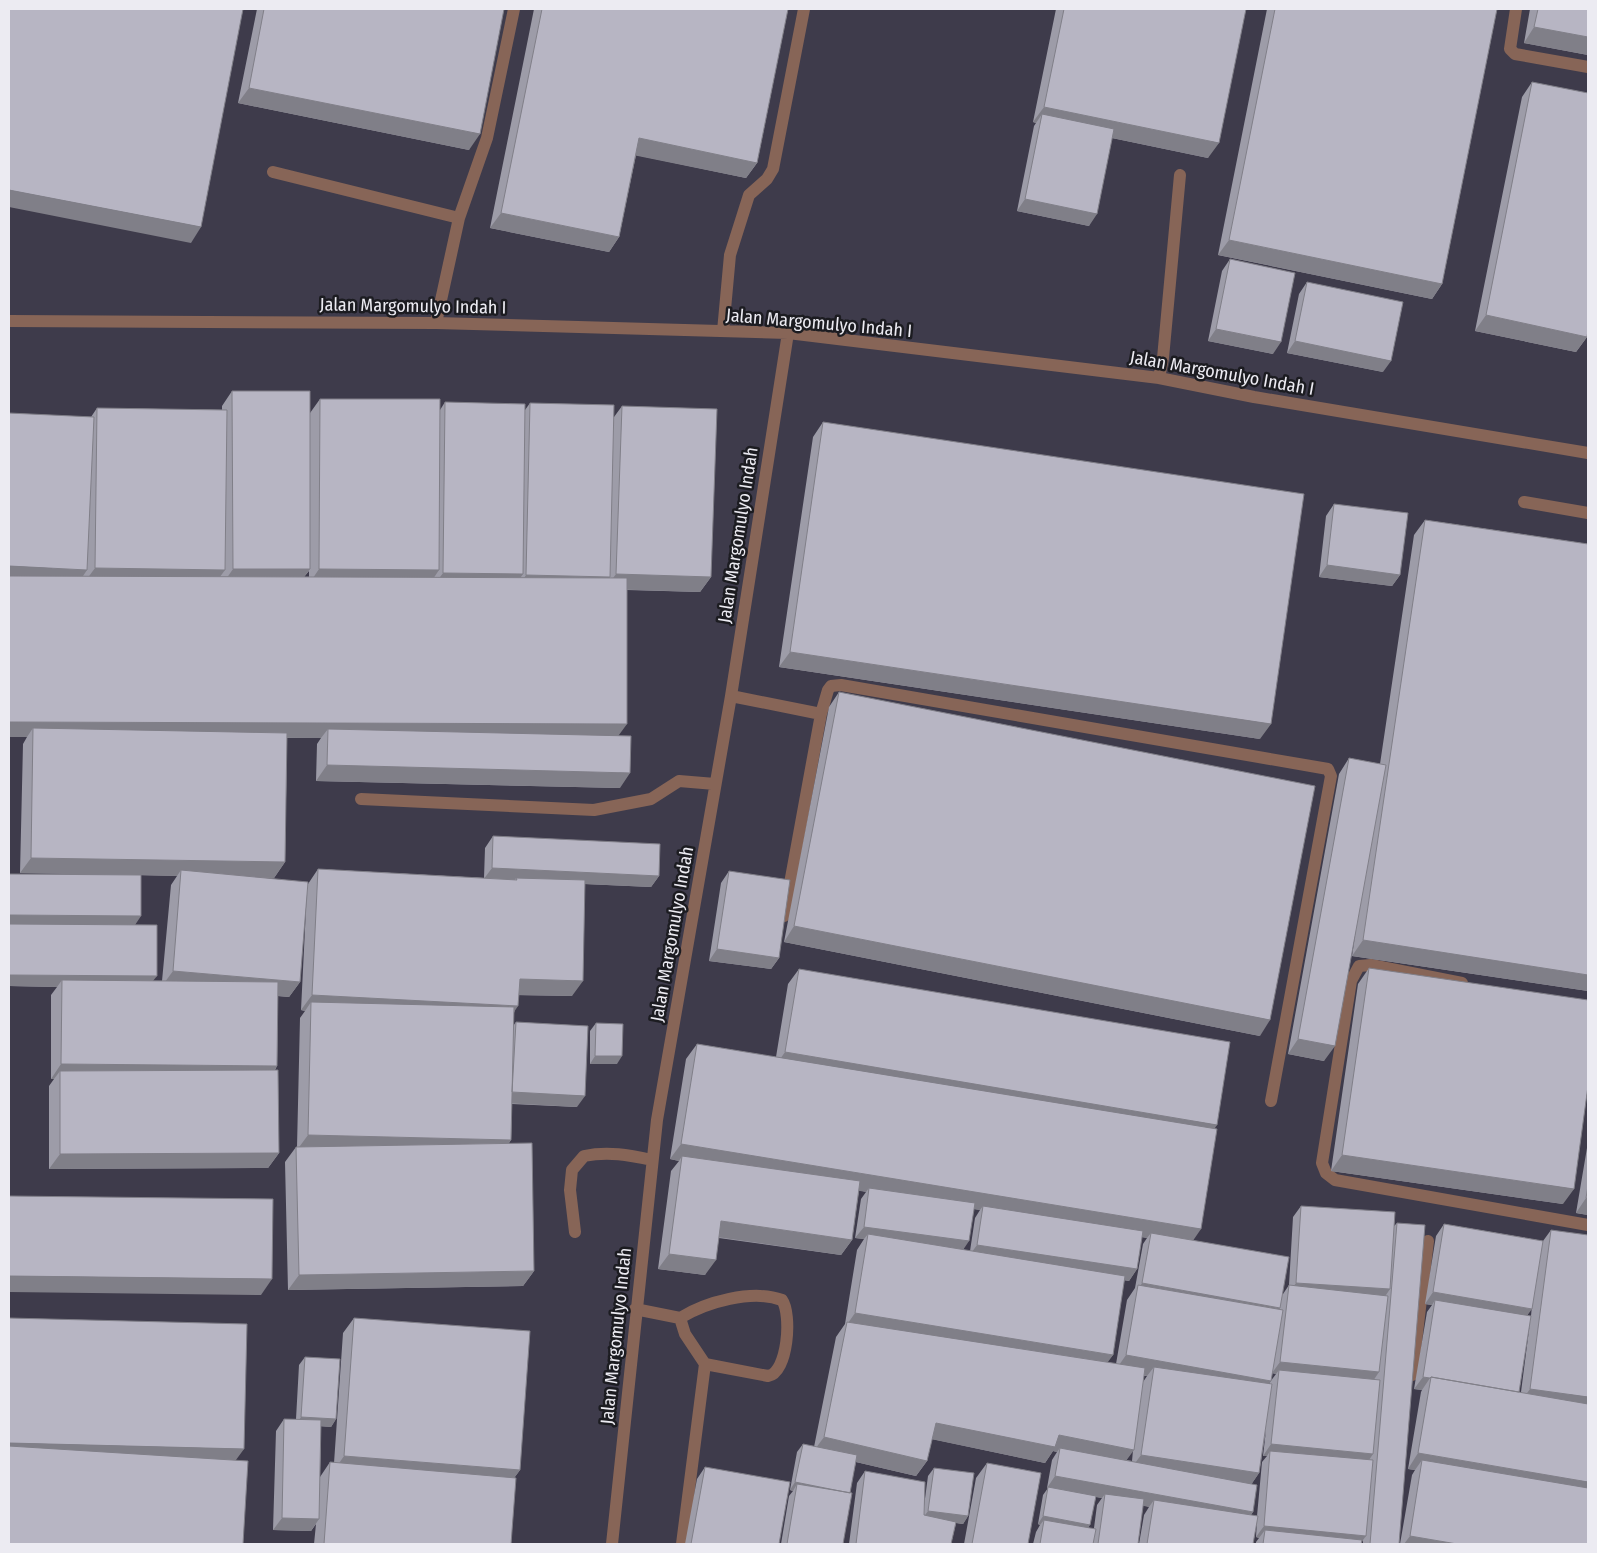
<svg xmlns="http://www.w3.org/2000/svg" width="1597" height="1553" viewBox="0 0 1597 1553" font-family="'Fira Sans Condensed',sans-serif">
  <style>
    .built { fill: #3e3b4b }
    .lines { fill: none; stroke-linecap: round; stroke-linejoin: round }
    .service { stroke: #876557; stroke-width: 12 }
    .wall { fill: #9d9ca8; fill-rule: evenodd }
    .shaded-wall { fill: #807f88 }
    .building { fill: #b7b5c3; stroke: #807f88 }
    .labels { text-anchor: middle; stroke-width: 5; stroke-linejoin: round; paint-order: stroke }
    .street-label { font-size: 18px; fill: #ecebf2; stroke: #1c1c21 }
  </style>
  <rect width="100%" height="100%" fill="#35333e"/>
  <path class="built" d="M9 9H1588V1544H9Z"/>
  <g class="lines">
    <path class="service" d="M1516 9 1510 49 1515 54 1588 67
      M273 172 459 218 436 323
      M459 218 487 138 514 9
      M9 321 436 323 788 333 1159 378 1254 397 1588 453
      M723 331 730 255 749 195 767 179 773 169 804 9
      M1159 378 1163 358 1180 175
      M1524 502 1588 513
      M731 696 821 714 784 916
      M821 714 828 690 831 686 841 685 1328 769 1331 776 1271 1101
      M361 799 594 810 651 799 679 781 715 784
      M1462 983 1371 965 1359 966 1351 981 1322 1163 1326 1173 1335 1180 1588 1225
      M575 1232 570 1190 572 1170 584 1156C608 1151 629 1155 652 1160
      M635 1309 680 1318C706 1302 752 1289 782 1300 792 1314 788 1373 768 1376L705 1364 685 1334 680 1318
      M1412 1375 1428 1241
      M612 1544 657 1120 731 696 788 333
      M682 1544 705 1364"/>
  </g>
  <path class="wall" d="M257 9H504L469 150 238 103Z
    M534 9H788L757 163 746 178 636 155 619 237 609 252 490 228Z
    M1056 9H1246L1208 158 1112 138 1089 226 1017 211 1034 126 1036 123 1033 122Z
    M1267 9H1497L1442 284 1432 299 1218 255Z
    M1530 9H1588V55L1524 43Z
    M1532 82 1587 337 1576 352 1475 331 1522 97Z
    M1230 259 1273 354 1208 341 1222 271Z
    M1307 282 1383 372 1287 353 1299 294Z
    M232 391 310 413 320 399 440 410 445 402 525 410 530 403 614 417 622 406 711 577 700 592 627 590 618 736 620 788 316 781 317 744 321 738H287L285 862 274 878H264L308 884 318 869 484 878 485 848 493 836 659 876 651 887 585 884 572 996 519 995 514 1013 513 1026 516 1022 577 1107 512 1104 511 1140 509 1143 534 1271 523 1286 288 1290 285 1162 296 1147H297L300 1018 305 1011 301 1010 307 888 300 982 289 997 278 996 277 1066 275 1070 279 1153 268 1168 49 1169V1086L54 1079H51V995L57 987 9 986V874L141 875 20 873 23 744 27 737H9L91 417 97 408 222 410V406ZM309 571V577H304ZM141 875 177 876 171 885 162 981H153L135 925Z
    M823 422 1260 739 779 667 813 437Z
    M1334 504 1400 575 1392 586 1319 577 1326 516Z
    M1425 520 1588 544V991L1352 956 1356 929 1324 1061 1288 1054 1339 774 1349 758 1380 764 1414 535Z
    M839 692 1260 1036 784 942 829 707Z
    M729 871 779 958 771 969 709 961 721 883Z
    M1369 968 1563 1204 1331 1171 1358 984Z
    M799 969 1214 1129 1193 1240 1283 1294 1289 1285 1293 1217 1301 1206 1394 1226 1397 1223 1399 1544H1363V1539L1362 1542 1361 1544H1256V1542L1259 1538 1256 1537 1257 1521 1253 1544H1139L1144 1515 1149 1507 1143 1505 1138 1544H1033L1036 1532 1040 1525 1038 1524 1043 1495 1048 1488H1047L1052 1460 1057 1452 1053 1451 1045 1463 932 1439 927 1461 916 1476 856 1462 849 1493 843 1544H781L789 1496 793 1491 790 1490 797 1452 803 1444 814 1447 836 1337 845 1324 857 1250 864 1239 855 1238 861 1199 866 1192 859 1190 852 1240 841 1255 719 1238 705 1275 658 1269 671 1171 679 1161 670 1159 686 1059 697 1044 776 1057 788 984ZM974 1209 980 1210 975 1218 970 1251 963 1250ZM1142 1237 1147 1238 1143 1244 1135 1288 1127 1300 1116 1364 1107 1362 1113 1355 1124 1280 1129 1281 1137 1269ZM1272 1373 1276 1374 1270 1382V1384H1268L1271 1381ZM1144 1376H1147L1143 1382ZM1266 1430 1263 1456H1267L1262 1462 1257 1516 1251 1515 1253 1512 1252 1483 1259 1473ZM1133 1450 1132 1461 1126 1460ZM1096 1497 1102 1498 1097 1505 1094 1528H1088Z
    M596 1023 617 1064H590V1031Z
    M1588 1142V1215L1576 1213Z
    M1444 1224 1543 1241 1551 1230 1588 1544H1400L1412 1475 1415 1470 1408 1469 1421 1392 1422 1390 1414 1389 1427 1312 1432 1305 1425 1304 1436 1236ZM1532 1305 1531 1316H1527ZM1530 1322 1521 1392H1519Z
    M354 1318 520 1470 514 1478 511 1544H314L316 1524 311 1531 273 1530 276 1431 284 1419H296L299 1365 305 1357 336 1419 331 1427 321 1426 320 1477 330 1462 334 1463 343 1333Z
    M987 1463 1028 1544H964L976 1478Z
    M705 1467 779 1544H685L697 1479Z
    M934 1468 968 1516 963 1524 956 1523 951 1544H849L857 1483 865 1471 924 1506 928 1476Z"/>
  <path class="shaded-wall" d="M1534 27 1588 37V55L1524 43Z
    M249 88 480 134 469 150 238 103Z
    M1044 107 1219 143 1208 158 1040 123 1042 114 1036 123 1033 122Z
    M639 138 757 163 746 178 628 154Z
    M9 190 201 227 191 243 9 207Z
    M1025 199 1097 214 1089 226 1017 211Z
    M501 213 619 237 609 252 490 228Z
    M1229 240 1442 284 1432 299 1218 255Z
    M1486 315 1587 337 1576 352 1475 331Z
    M1216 329 1281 342 1273 354 1208 341Z
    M1295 341 1391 361 1383 372 1287 353Z
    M1327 565 1400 575 1392 586 1319 577Z
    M9 566 87 570 77 585 9 582Z
    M95 568 225 570 214 585 84 583Z
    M233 569H310L299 584 222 585Z
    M319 569 439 570 429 585 309 584Z
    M443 573 523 574 512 590 432 588Z
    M616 574 711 577 700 592 605 589Z
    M526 575 610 577 599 592 516 590Z
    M790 652 1271 724 1260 739 779 667Z
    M9 722 627 724 616 739 328 729 321 738 33 737V728L27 737H9Z
    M327 765 630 773 620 788 316 781Z
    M31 858 285 862 274 878 181 876V870L177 876 20 873Z
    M492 868 659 876 651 887 516 881 517 880 516 878 514 881 483 880Z
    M9 915 141 916 133 928 9 926Z
    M794 926 1270 1020 1260 1036 784 942Z
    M1363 940 1588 975V991L1352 956Z
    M717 949 779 958 771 969 709 961Z
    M173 971 300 982 289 997 162 986Z
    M9 975 157 976 148 987 62 980 57 987 9 986Z
    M520 979 583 981 572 996 509 995Z
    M312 995 518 1006 508 1021 311 1002 305 1011 301 1010Z
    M1298 1039 1335 1046 1324 1061 1288 1054Z
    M785 1052 1217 1125 1206 1141 774 1068Z
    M595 1056H622L617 1064H590Z
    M61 1064 277 1066 267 1082 60 1071 54 1079H51Z
    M512 1092 585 1096 577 1107 504 1103Z
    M308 1135 511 1140 500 1155 297 1150Z
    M681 1144 1201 1229 1190 1245 1151 1233 1147 1238 982 1211 983 1206 980 1210 868 1192 869 1188 866 1192 681 1161 682 1156 679 1161 670 1159Z
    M279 1153 268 1168 49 1169 60 1154Z
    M1342 1155 1574 1189 1563 1204 1331 1171Z
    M1586 1198H1588V1215L1576 1213Z
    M721 1221 852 1240 841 1255 710 1236Z
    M864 1227 969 1241 961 1253 868 1234 864 1239 855 1238Z
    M977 1245 1137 1269 1129 1281 969 1256Z
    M669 1254 716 1260 705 1275 658 1269Z
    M534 1271 523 1286 288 1290 299 1275Z
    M9 1276 272 1279 261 1295 9 1292Z
    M1142 1283 1280 1308 1272 1319 1137 1291Z
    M1296 1283 1390 1289 1382 1301 1288 1294Z
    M1433 1292 1532 1309 1523 1321 1435 1300 1432 1305 1425 1304Z
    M855 1313 1113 1355 1102 1370 846 1326Z
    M1126 1355 1271 1381 1260 1396 1154 1367 1147 1376 1115 1371Z
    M1280 1362 1379 1372 1371 1384 1279 1370 1276 1374 1272 1373Z
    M1423 1377 1430 1378 1422 1390 1414 1389Z
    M1530 1389 1588 1397V1414L1519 1404Z
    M301 1417 336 1419 331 1427 296 1425Z
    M936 1423 1059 1435 1134 1450 1123 1465 1060 1448 1057 1452 1053 1451 1045 1463 926 1438Z
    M824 1437 927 1461 916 1476 813 1452Z
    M9 1443 244 1449 233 1464 9 1458Z
    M1271 1444 1373 1454 1365 1466 1270 1451 1267 1456H1263Z
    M1418 1453 1588 1482V1500L1422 1460 1415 1470 1408 1469Z
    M1141 1455 1259 1473 1249 1488 1130 1470Z
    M344 1456 520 1470 509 1485 333 1472Z
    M1055 1476 1253 1512 1244 1524 1154 1500 1149 1507 1104 1498 1105 1494 1102 1498 1047 1488Z
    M795 1482 850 1493 797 1484 793 1491 790 1490Z
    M928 1511 968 1516 963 1524 923 1518Z
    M1043 1516 1090 1525 1085 1533 1044 1520 1040 1525 1038 1524Z
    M282 1518 319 1519 311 1531 273 1530Z
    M1264 1526 1366 1536 1360 1544 1265 1530 1259 1538 1256 1537Z
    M1410 1536 1457 1544H1404Z"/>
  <path class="building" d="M9 9H243L201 227 9 190Z
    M264 9H504L480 134 249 88Z
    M542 9H788L757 163 639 138 619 237 501 213Z
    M1064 9H1246L1219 143 1044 107Z
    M1275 9H1497L1442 284 1229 240Z
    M1538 9H1588V37L1534 27Z
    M1532 82 1588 93V330L1587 337 1486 315Z
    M1042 114 1114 129 1097 214 1025 199Z
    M1230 259 1295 273 1281 342 1216 329Z
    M1307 282 1403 302 1391 361 1295 341Z
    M232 391H310V569H233Z
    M320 399H440L439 570 319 569Z
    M445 402 525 404 523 574 443 573Z
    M530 403 614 405 610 577 526 575Z
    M622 406 717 409 711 577 616 574Z
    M97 408 227 410 225 570 95 568Z
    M9 413 94 417 87 570 9 566Z
    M823 422 1304 494 1271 724 790 652Z
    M1334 504 1408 513 1400 575 1327 565Z
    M1425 520 1588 544V975L1363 940Z
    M9 576 627 578V724L9 722Z
    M839 692 1315 786 1270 1020 794 926Z
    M33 728 287 733 285 862 31 858Z
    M328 729 631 736 630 773 327 765Z
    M1349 758 1386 765 1335 1046 1298 1039Z
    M493 836 660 844 659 876 492 868Z
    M318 869 517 880 516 878 585 880 583 981 520 979 518 1006 312 995Z
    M181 870 308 882 300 982 173 971Z
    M729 871 790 880 779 958 717 949Z
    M9 874 141 875V916L9 915Z
    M9 924 157 925V976L9 975Z
    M1369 968 1588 1000V1086L1574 1189 1342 1155Z
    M799 969 1230 1042 1217 1125 785 1052Z
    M62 980 278 982 277 1066 61 1064Z
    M311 1002 514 1007 511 1140 308 1135Z
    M516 1022 588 1026 585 1096 512 1092Z
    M596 1023 623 1024 622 1056H595Z
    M697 1044 1217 1129 1201 1229 681 1144Z
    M278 1070 279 1153 60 1154V1071Z
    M532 1143 534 1271 299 1275 296 1147Z
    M682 1156 860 1181 852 1240 721 1221 716 1260 669 1254Z
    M1588 1186V1198H1586Z
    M869 1188 975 1203 969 1241 864 1227Z
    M9 1196 273 1199 272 1279 9 1276Z
    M983 1206 1143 1231 1137 1269 977 1245Z
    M1301 1206 1395 1212 1390 1289 1296 1283Z
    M1397 1223 1425 1225 1399 1544H1370Z
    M1444 1224 1543 1241 1532 1309 1433 1292Z
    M1551 1230 1588 1235V1397L1530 1389Z
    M1151 1233 1289 1257 1280 1308 1142 1283Z
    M868 1234 1125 1276 1113 1355 855 1313Z
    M1138 1285 1283 1310 1271 1381 1126 1355Z
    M1289 1285 1388 1296 1379 1372 1280 1362Z
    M1435 1300 1531 1316 1519 1392 1431 1377 1430 1378 1423 1377Z
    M9 1318 247 1324 244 1449 9 1443Z
    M354 1318 530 1331 520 1470 344 1456Z
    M847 1322 1145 1368 1134 1450 1059 1435 1055 1447 936 1423 927 1461 824 1437Z
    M305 1357 340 1359 336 1419 301 1417Z
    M1154 1367 1272 1384 1259 1473 1141 1455Z
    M1279 1370 1380 1380 1373 1454 1271 1444Z
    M1431 1377 1588 1404V1482L1418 1453Z
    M284 1419 321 1420 319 1519 282 1518Z
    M803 1444 857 1455 850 1493 795 1482Z
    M9 1446 248 1461 243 1544H9Z
    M1060 1448 1257 1485 1253 1512 1055 1476Z
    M1270 1451 1373 1460 1366 1536 1264 1526Z
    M1422 1460 1588 1488V1544H1457L1410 1536Z
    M330 1462 516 1478 511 1544H324Z
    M987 1463 1041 1473 1028 1544H972Z
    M705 1467 790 1482 779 1544H691Z
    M934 1468 974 1473 968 1516 928 1511Z
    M865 1471 925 1482 924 1515 956 1522 951 1544H856Z
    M797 1484 852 1493 843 1544H787Z
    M1048 1487 1096 1496 1090 1525 1043 1516Z
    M1105 1494 1144 1499 1138 1544H1098Z
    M1154 1500 1258 1516 1253 1544H1147Z
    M1044 1520 1096 1529 1093 1544H1040Z
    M1265 1530 1362 1540 1361 1544H1263Z"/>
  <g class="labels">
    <g class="street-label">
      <text transform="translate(413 306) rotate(1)" y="6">Jalan Margomulyo Indah I</text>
      <text transform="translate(819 323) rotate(5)" y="6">Jalan Margomulyo Indah I</text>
      <text transform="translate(1222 373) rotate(10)" y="6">Jalan Margomulyo Indah I</text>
      <text transform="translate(738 535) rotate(-81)" y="6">Jalan Margomulyo Indah</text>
      <text transform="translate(672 934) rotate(-80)" y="6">Jalan Margomulyo Indah</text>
      <text transform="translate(616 1336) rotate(-84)" y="6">Jalan Margomulyo Indah</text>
    </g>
  </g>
  <rect width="1597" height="1553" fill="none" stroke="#ecebf2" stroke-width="20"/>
</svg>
